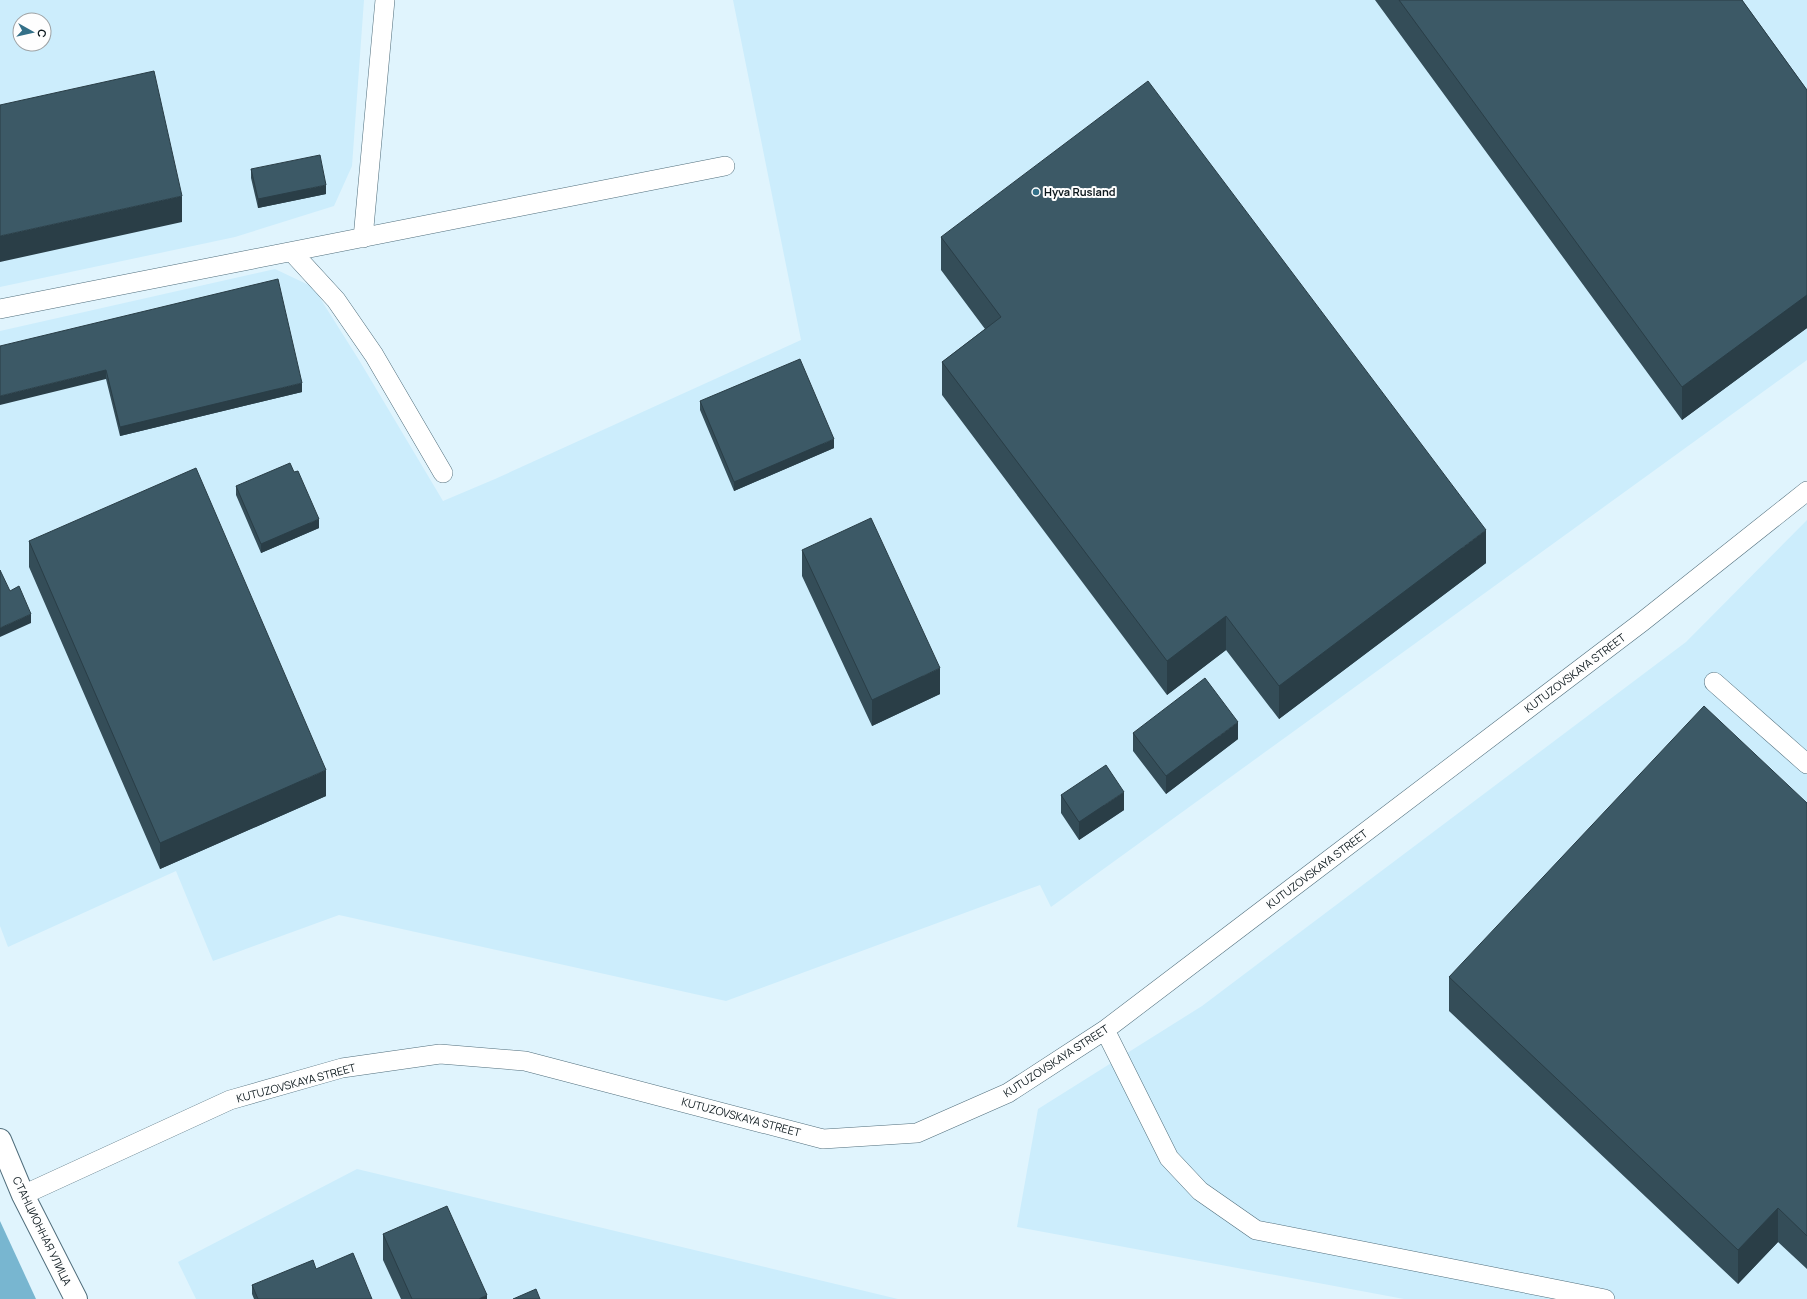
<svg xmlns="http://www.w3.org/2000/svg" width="1807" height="1299" viewBox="0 0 1807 1299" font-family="Manrope,sans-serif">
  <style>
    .built { fill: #ccedfc; fill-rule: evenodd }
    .forest { fill: #78b6d0 }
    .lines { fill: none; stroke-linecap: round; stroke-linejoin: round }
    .service-casing { stroke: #506e7c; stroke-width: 20 }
    .minor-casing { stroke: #506e7c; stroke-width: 24 }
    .service { stroke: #fff; stroke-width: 19 }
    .minor { stroke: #fff; stroke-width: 22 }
    .wall { fill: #344d58 }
    .shaded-wall { fill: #2a3e47 }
    .building { fill: #3c5966; stroke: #2a3e47 }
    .poi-dot { fill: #347088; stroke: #fefefe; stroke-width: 1.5 }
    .labels { text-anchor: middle; stroke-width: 4; stroke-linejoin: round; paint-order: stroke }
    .poi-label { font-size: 11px; font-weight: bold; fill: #0d191e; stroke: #fefefe; text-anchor: start }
    .street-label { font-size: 11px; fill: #0d191e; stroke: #fefefe }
  </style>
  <rect width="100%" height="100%" fill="#e0f4fd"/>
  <path class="built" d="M0 0H364L352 166 334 206 235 237 0 287ZM20 20H44V44H20Z
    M733 0H1807V360L1051 907 1040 885 726 1001 339 915 213 961 176 871 8 947 0 926V331L275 269 313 287 359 360 443 501 495 479 801 340Z
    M1807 520V1299H1404L1017 1227 1038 1109 1202 1006 1686 642Z
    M357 1169 898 1299H196L178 1262Z"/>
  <path class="forest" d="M0 1221 36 1299H0Z"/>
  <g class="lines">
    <g class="service-casing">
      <path id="service" d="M363 238 385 0
        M292 252 336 300 374 355 443 473
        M0 309 725 166
        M1714 682 1807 764
        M1105 1030 1169 1158 1200 1191 1256 1230 1605 1299
        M23 1195 230 1100 342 1068 440 1054 525 1061 823 1139 917 1133 1008 1093 1105 1030 1642 622 1807 491"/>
    </g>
    <g class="minor-casing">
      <path id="minor" d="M0 1140 23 1195 76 1299"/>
    </g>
    <use href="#service" class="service"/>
    <use href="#minor" class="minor"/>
  </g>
  <path class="wall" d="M1375 0H1742L1807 90V328L1682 420Z
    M251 169 326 194 258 208 251 178Z
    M941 237 1486 563 1279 719 1226 650 1167 695 942 395V362L985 329 941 270Z
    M0 346 302 392 120 436 106 379Z
    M700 401 834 448 734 491 700 410Z
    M236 486 319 528 261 553 236 495Z
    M29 541 326 796 160 869 29 567Z
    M802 550 940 694 872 726 802 576Z
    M1133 733 1238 739 1166 794 1133 751Z
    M1061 795 1124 810 1079 840 1061 813Z
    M1807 803V1269L1778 1242 1738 1284 1449 1011V977Z
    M383 1234 487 1299H401L383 1260Z
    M316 1269 372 1299H254L252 1294V1285Z"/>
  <path class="shaded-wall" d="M326 185V194L258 208V199Z
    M182 196V222L0 262V236Z
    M1807 295V328L1682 420V387Z
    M106 370V379L0 405V396Z
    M302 383V392L120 436V427Z
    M834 439V448L734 491V482Z
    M319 519V528L261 553V544Z
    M1486 530V563L1279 719V686Z
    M31 614V623L0 637V628Z
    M1226 616V650L1167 695V661Z
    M940 668V694L872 726V700Z
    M1238 722V739L1166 794V776Z
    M326 770V796L160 869V843Z
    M1124 792V810L1079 840V822Z
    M1778 1208V1242L1738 1284V1250Z
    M487 1295V1299H479Z"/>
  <path class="building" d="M1399 0H1742L1807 90V295L1682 387Z
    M154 71 182 196 0 236V105Z
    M1148 81 1486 530 1279 686 1226 616 1167 661 942 362 1001 317 941 237Z
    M320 155 326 185 258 199 251 169Z
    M278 279 302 383 120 427 106 370 0 396V346Z
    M800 359 834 439 734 482 700 401Z
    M290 463 294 472 298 471 319 519 261 544 236 486Z
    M196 468 326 770 160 843 29 541Z
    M871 518 940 668 872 700 802 550Z
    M0 570 10 591 19 586 31 614 0 628Z
    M1205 678 1238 722 1166 776 1133 733Z
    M1704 706 1807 803V1236L1778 1208 1738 1250 1449 977Z
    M1106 765 1124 792 1079 822 1061 795Z
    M447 1206 487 1295 479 1299H412L383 1234Z
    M353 1253 372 1299H258L252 1285 313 1260 316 1269Z
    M536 1289 540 1299H513Z"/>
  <circle class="poi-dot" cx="1036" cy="192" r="4"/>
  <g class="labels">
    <g class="poi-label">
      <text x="1044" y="196">Hyva Rusland</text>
    </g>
    <g class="street-label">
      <text transform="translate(1575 673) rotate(-37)" y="4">KUTUZOVSKAYA STREET</text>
      <text transform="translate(1317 869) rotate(-37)" y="4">KUTUZOVSKAYA STREET</text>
      <text transform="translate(1056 1061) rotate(-33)" y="4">KUTUZOVSKAYA STREET</text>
      <text transform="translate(296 1083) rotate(-15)" y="4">KUTUZOVSKAYA STREET</text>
      <text transform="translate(741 1117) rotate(15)" y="4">KUTUZOVSKAYA STREET</text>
      <text transform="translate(42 1231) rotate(64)" y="4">СТАНЦИОННАЯ УЛИЦА</text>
    </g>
  </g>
  <g transform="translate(32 32) rotate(98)"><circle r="19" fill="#fefefe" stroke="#9ea2a4"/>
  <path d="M0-3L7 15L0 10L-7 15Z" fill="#347088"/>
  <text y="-6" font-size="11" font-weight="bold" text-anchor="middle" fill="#0d191e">С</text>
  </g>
</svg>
